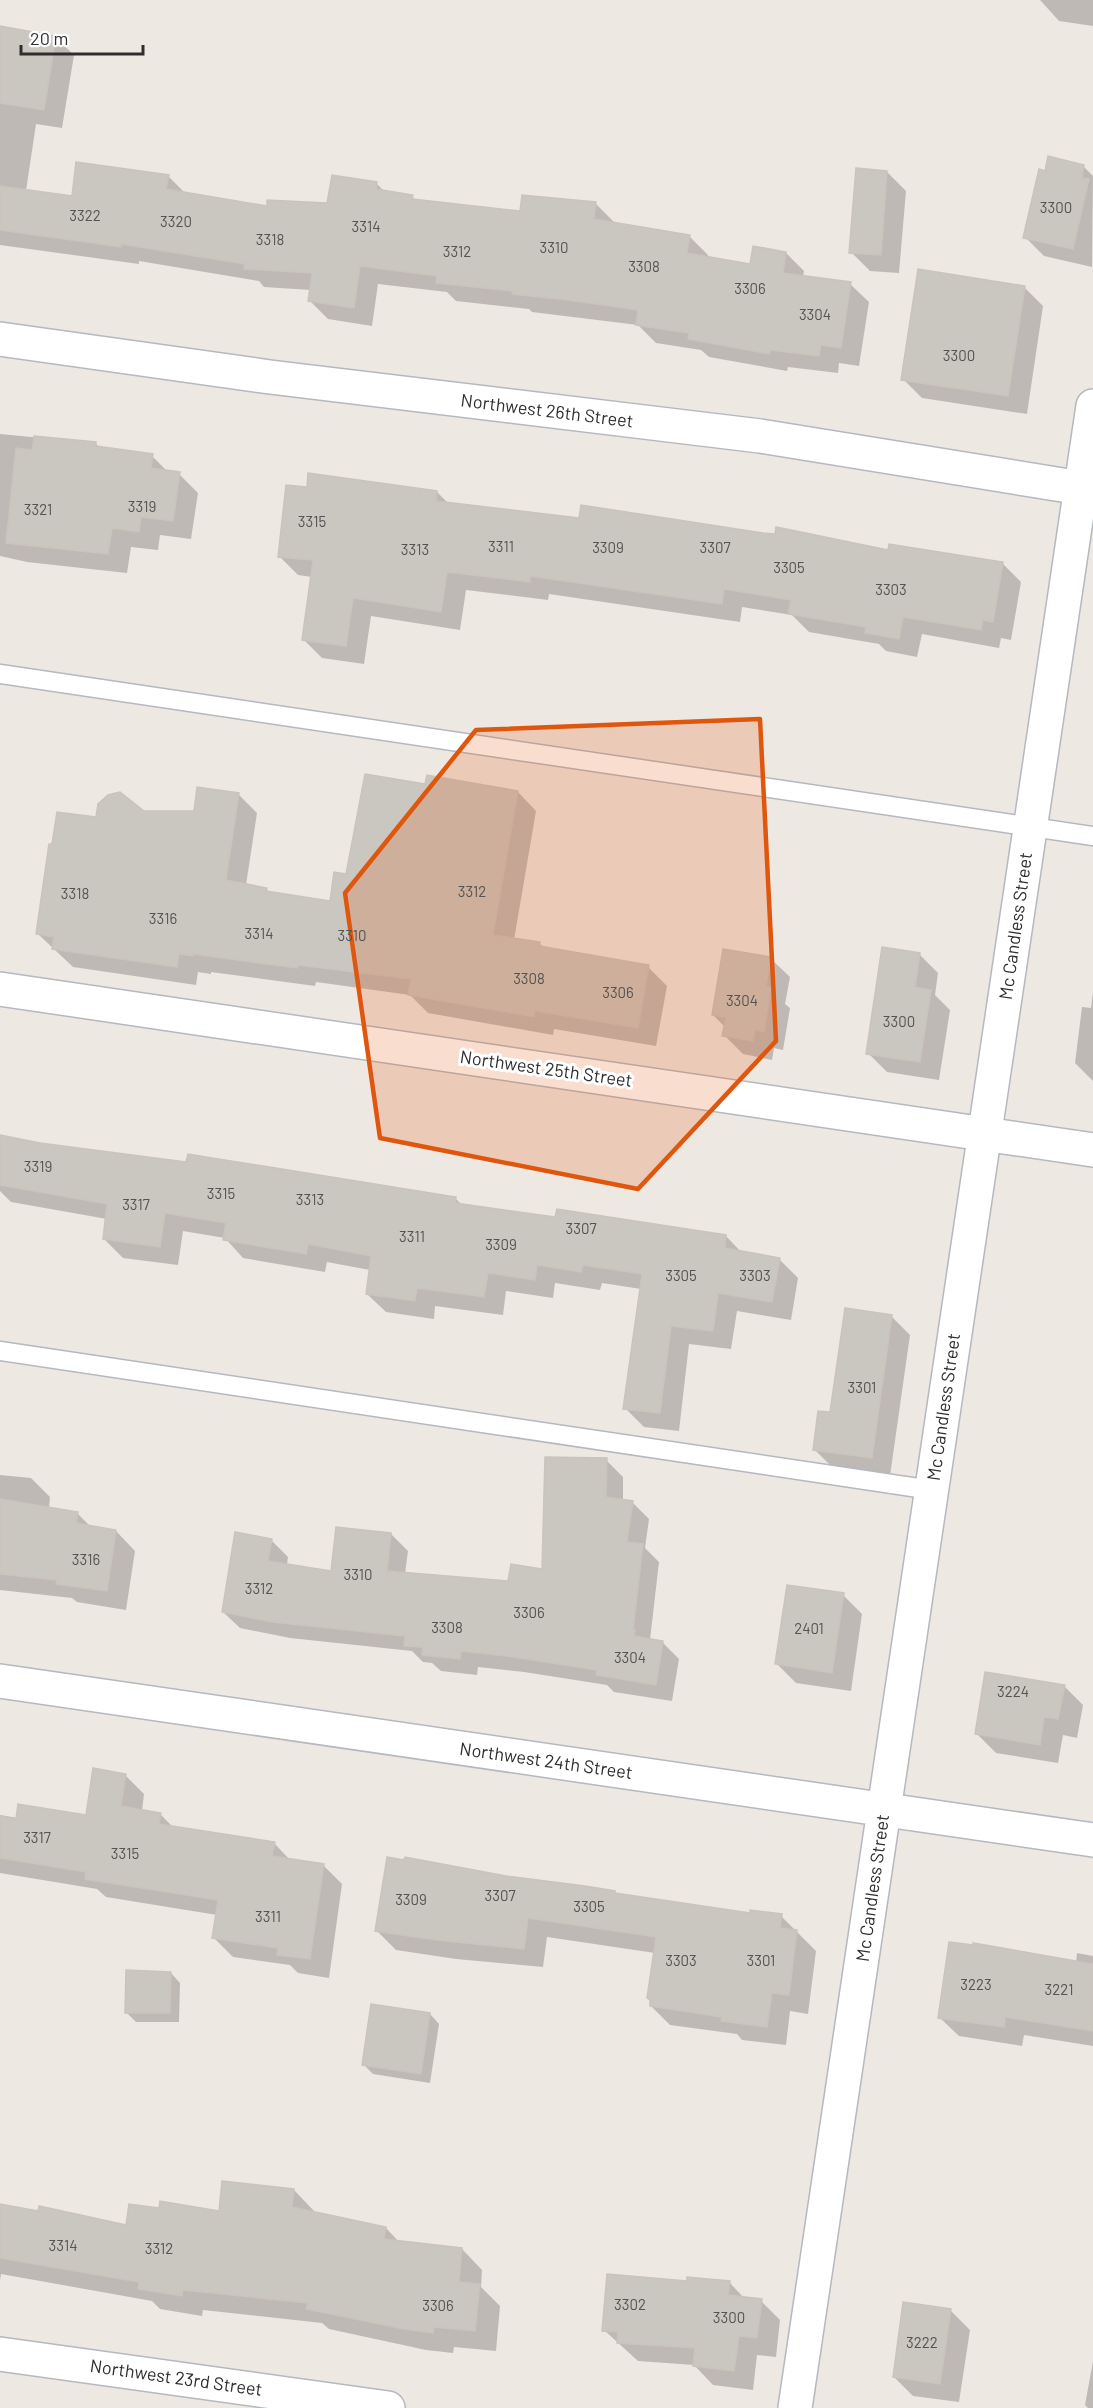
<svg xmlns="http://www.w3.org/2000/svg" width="1093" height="2408" viewBox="0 0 1093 2408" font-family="Barlow,sans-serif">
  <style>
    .shadow { fill: #0003 }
    .building { fill: #cac6c0; stroke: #cac4bb; stroke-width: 1.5 }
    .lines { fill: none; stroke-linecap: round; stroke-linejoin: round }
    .service-casing { stroke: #b5b8c0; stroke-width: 21 }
    .minor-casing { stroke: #b5b8c0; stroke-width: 36 }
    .service { stroke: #fff; stroke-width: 18 }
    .minor { stroke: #fff; stroke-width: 33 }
    .marked { fill: #df570e; fill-opacity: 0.2; stroke: #df570e; stroke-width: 4.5; stroke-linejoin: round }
    .labels { text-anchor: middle; stroke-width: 6; stroke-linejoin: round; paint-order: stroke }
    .number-label { font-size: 15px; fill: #555452 }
    .street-label { font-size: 18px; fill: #2e2e2e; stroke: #fff }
  </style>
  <rect width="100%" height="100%" fill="#eee8e2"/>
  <path class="shadow" d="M1040 0H1093V26L1059 21Z
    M0 28 55 37 74 55 62 128 36 124 26 191 73 198 168 176 186 194 269 208 329 205 377 184 385 192 412 197 416 201 522 212 595 203 614 222V224L689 236 708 255 707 258 751 266 786 253 804 271 803 277 850 284 869 302 859 366 839 363 838 373 788 367 787 371 709 357 701 350 656 343 638 325 532 312 529 309 456 301 447 292 378 284 372 326 328 319 309 300 311 290 264 287 259 281 139 261V264L0 245Z
    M1083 166 1093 176 1092 267 1044 256 1025 237 1046 173Z
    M887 172 906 191 899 273 870 271 851 252Z
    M1024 287 1043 306 1027 414 922 398 903 379Z
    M0 434 95 443 101 449 152 456 168 472 179 474 198 493 191 539 160 535 158 550 131 547 127 573 27 562 0 556Z
    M437 492 449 504 1002 563 1021 582 1011 640 1001 638 999 648 922 634 917 657 886 651 879 644 809 632 792 615 742 607 740 622 549 594 548 600 466 590 460 630 371 616 364 664 322 658 304 640 312 577 298 575 280 557Z
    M426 786 518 792 536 811 514 940 539 943 545 949 648 967 667 986 656 1046 554 1029 553 1035 428 1013 410 995 316 982 315 986 211 972V974L198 972 196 985 73 967 38 934 97 819 143 812 195 813 238 794 257 813 246 885 266 889 270 893 332 903 347 876Z
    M919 954 938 973 935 995 950 1010 939 1080 887 1072 868 1053Z
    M770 958 790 977 785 1004 790 1008 783 1050 774 1048 772 1060 743 1054 724 1035 725 1027 713 1015Z
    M1093 992V1081L1075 1063 1082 1007 1091 1008Z
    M0 1141 455 1198 462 1205 557 1219 726 1236 742 1253 779 1259 798 1278 791 1320 737 1311 731 1349 689 1344 679 1431 644 1427 625 1408 641 1289 602 1283 600 1290 555 1283 553 1298 506 1291 503 1315 435 1306 434 1319 386 1312 367 1294 370 1270 327 1262 325 1272 243 1258 225 1238 183 1231 178 1265 123 1258 104 1239 107 1219 11 1202 0 1191Z
    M891 1316 910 1335 890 1476 833 1468 814 1449 831 1414Z
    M606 1460 623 1477V1501L633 1503 649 1519 645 1548 659 1562 650 1640 662 1642 679 1659 672 1701 614 1692 607 1685 524 1672 478 1667 477 1675 441 1671 432 1663 423 1662 412 1651 290 1638 240 1628 223 1612 271 1540 288 1557 287 1565 332 1573 391 1534 408 1551 405 1574 510 1582 543 1570Z
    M0 1475 31 1478 50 1497 49 1508 77 1513 91 1527 116 1531 135 1551 126 1610 77 1602 72 1598 0 1590Z
    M843 1595 862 1614 851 1691 796 1683 777 1664Z
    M1064 1686 1083 1705 1077 1738 1063 1735 1058 1763 996 1753 976 1733Z
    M125 1775 144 1794 142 1811 160 1814 174 1828 274 1843 291 1861 323 1865 342 1884 329 1978 298 1973 290 1965 233 1957 214 1938 217 1915 106 1897 97 1889 0 1873V1815L18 1818 87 1817Z
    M505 1877 615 1892 617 1895 751 1914 781 1916 816 1951 808 2014 790 2011 786 2045 742 2040 737 2034 670 2025 651 2006 655 1953 547 1937 543 1967 456 1959 396 1950 377 1931Z
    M1077 1953 1093 1956V2046L1024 2035 1022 2046 959 2036 939 2017 1076 1963Z
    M171 1973 180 1983 179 2022H136L126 2012Z
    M430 2014 439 2024 430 2083 373 2074 364 2065Z
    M294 2190 314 2211V2213L386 2228 400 2243 462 2249 482 2270 481 2287 500 2306 496 2351 454 2347 453 2353 426 2350 329 2329 322 2323 203 2310 202 2316 160 2309 152 2301 1 2274 0 2281V2206L128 2226 160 2209 220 2212Z
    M729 2282 745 2299 761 2301 780 2320 776 2357 757 2355 753 2390 713 2385 694 2365 638 2361 604 2330 688 2283Z
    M950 2310 970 2330 959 2402 913 2396 894 2377Z
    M1093 2361V2408H1088L1085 2405Z"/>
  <path class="building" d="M0 26 56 36 44 110 0 103Z
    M1048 156 1084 165 1082 178 1089 179 1073 249 1023 238 1039 169 1045 171Z
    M76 162 169 175 166 189 267 206V200L327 203 332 175 377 182 376 189 413 195 412 199 520 211 522 195 596 202 594 219 690 235 687 253 750 264 753 246 786 252 783 273 851 282 841 348 821 345 819 356 770 350 769 354 688 339 689 333 636 325 638 310 568 300 512 294 513 291 436 283 437 276 360 266 354 308 308 301 312 273 244 269 245 264 121 244V247L0 230V186L72 196Z
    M856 168 887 171 881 255 849 253Z
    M918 269 1025 286 1008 396 901 380Z
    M34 436 96 442V446L153 454 151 468 180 472 173 521 141 517 139 532 112 528 108 554 6 543 16 448 32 450Z
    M308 473 437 491 436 501 579 518 581 505 763 533 775 534 776 527 888 550 889 544 1003 562 993 622 983 620 981 630 903 617 899 639 865 633 866 627 788 614 791 600 724 589 722 604 530 576V582L447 572 441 612 353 598 346 646 302 640 313 560 278 557 286 485 307 487Z
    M365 774 425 784 427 775 518 791 493 935 540 942 539 946 649 965 638 1028 535 1011 534 1017 408 995 411 979 298 965 297 968 193 954V956L179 954 177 967 52 949 54 937 36 934 49 844H52L57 812 96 817 98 804 108 795 120 792 144 811H194L197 787 239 793 226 880 267 888 266 891 330 901 334 872 346 874Z
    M882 947 920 953 915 987 931 990 920 1062 866 1054Z
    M723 949 771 957 766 986 771 988 764 1032 755 1030 753 1041 722 1036 726 1018 712 1015Z
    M0 1135 40 1143 186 1162 188 1154 456 1197 455 1203 555 1217 557 1209 726 1235 725 1248 780 1258 772 1302 718 1293 713 1331 671 1326 660 1413 623 1409 642 1274 583 1265 581 1272 537 1265 535 1280 488 1273 484 1297 417 1288 415 1301 366 1294 371 1256 308 1244 306 1254 223 1240 226 1223 165 1213 160 1247 103 1239 107 1204 0 1185Z
    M845 1308 892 1315 872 1458 813 1450 818 1411 830 1412Z
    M545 1457 607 1458 606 1497 633 1501 627 1542 643 1544 633 1630H635L634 1636 663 1641 656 1685 596 1675 597 1670 506 1656 461 1651 460 1659 422 1655 423 1647 404 1646 405 1636 272 1622 222 1612 235 1532 272 1539 268 1561 331 1571 336 1527 391 1533 387 1571 508 1581 511 1564 542 1569Z
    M0 1499 78 1512 76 1523 116 1530 107 1591 56 1584 57 1580 0 1574Z
    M787 1585 844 1593 832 1673 775 1664Z
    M985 1672 1065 1685 1058 1719 1044 1717 1040 1745 975 1734Z
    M93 1768 126 1774 121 1806 161 1813 159 1824 275 1842 272 1856 324 1864 310 1959 277 1955 278 1948 212 1938 218 1900 85 1879 86 1872 0 1858V1816L16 1819 18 1804 86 1815Z
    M387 1857 404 1860 405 1857 506 1876 585 1886 615 1891V1893L750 1913V1910L782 1914 780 1928 797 1930 789 1995 772 1993 767 2027 721 2021 722 2017 650 2006V2000L647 1998 656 1937 528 1918 524 1949 436 1940 375 1931Z
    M949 1942 973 1945V1943L1093 1964V2031L1005 2017 1004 2027 938 2018Z
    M126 1970 171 1972 170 2013H125Z
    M371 2004 430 2013 421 2074 362 2065Z
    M222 2181 294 2189 292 2207 386 2227 384 2239 462 2248 459 2282 480 2284 475 2331 434 2327 433 2333 404 2329 306 2309 308 2303 183 2290 182 2296 138 2289 139 2282 0 2258V2204L38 2211 39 2206 126 2225 129 2204 159 2208 160 2201 219 2211Z
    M607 2274 687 2281V2277L730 2281 728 2295 762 2299 757 2338 739 2336 734 2371 693 2366 695 2348 617 2343 618 2332 602 2331Z
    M903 2302 951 2309 940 2384 893 2377Z"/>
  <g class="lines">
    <g class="service-casing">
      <path id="service" d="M0 674 1093 836
        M0 1351 932 1490"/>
    </g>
    <g class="minor-casing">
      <path id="minor" d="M0 339 270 377 760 436 1093 490
        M0 989 1093 1150
        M0 1681 1093 1840
        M0 2354 388 2408
        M795 2408 1093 406"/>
    </g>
    <use href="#service" class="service"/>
    <use href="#minor" class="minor"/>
  </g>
  <path class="marked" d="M760 719 776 1041 638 1189 380 1138 345 893 476 730Z"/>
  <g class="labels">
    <g class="number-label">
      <text x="1056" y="213">3300</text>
      <text x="85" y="221">3322</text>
      <text x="176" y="227">3320</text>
      <text x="366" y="232">3314</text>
      <text x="270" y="245">3318</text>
      <text x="554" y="253">3310</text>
      <text x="457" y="257">3312</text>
      <text x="644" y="272">3308</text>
      <text x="750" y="294">3306</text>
      <text x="815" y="320">3304</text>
      <text x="959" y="361">3300</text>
      <text x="142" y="512">3319</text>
      <text x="38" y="515">3321</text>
      <text x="312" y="527">3315</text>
      <text x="501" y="552">3311</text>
      <text x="608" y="553">3309</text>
      <text x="715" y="553">3307</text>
      <text x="415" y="555">3313</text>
      <text x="789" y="573">3305</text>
      <text x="891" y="595">3303</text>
      <text x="472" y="897">3312</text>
      <text x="75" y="899">3318</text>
      <text x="163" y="924">3316</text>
      <text x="259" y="939">3314</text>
      <text x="352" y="941">3310</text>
      <text x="529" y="984">3308</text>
      <text x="618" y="998">3306</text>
      <text x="742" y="1006">3304</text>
      <text x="899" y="1027">3300</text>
      <text x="38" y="1172">3319</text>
      <text x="221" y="1199">3315</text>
      <text x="310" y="1205">3313</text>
      <text x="136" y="1210">3317</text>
      <text x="581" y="1234">3307</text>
      <text x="412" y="1242">3311</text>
      <text x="501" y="1250">3309</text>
      <text x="681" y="1281">3305</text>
      <text x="755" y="1281">3303</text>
      <text x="862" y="1393">3301</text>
      <text x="86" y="1565">3316</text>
      <text x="358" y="1580">3310</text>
      <text x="259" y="1594">3312</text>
      <text x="529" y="1618">3306</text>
      <text x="447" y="1633">3308</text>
      <text x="809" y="1634">2401</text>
      <text x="630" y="1663">3304</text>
      <text x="1013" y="1697">3224</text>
      <text x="37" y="1843">3317</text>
      <text x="125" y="1859">3315</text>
      <text x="500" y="1901">3307</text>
      <text x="411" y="1905">3309</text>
      <text x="589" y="1912">3305</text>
      <text x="268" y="1922">3311</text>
      <text x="681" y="1966">3303</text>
      <text x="761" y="1966">3301</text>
      <text x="976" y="1990">3223</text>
      <text x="1059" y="1995">3221</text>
      <text x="63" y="2251">3314</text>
      <text x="159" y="2254">3312</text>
      <text x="630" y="2310">3302</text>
      <text x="438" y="2311">3306</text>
      <text x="729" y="2323">3300</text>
      <text x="922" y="2348">3222</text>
    </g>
    <g class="street-label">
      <text transform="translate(547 411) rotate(7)" y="6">Northwest 26th Street</text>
      <text transform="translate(1016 926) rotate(-82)" y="6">Mc Candless Street</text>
      <text transform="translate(546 1069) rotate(8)" y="6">Northwest 25th Street</text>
      <text transform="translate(944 1407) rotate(-82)" y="6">Mc Candless Street</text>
      <text transform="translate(546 1761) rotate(8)" y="6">Northwest 24th Street</text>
      <text transform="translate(873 1888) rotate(-82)" y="6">Mc Candless Street</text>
      <text transform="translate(176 2378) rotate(8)" y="6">Northwest 23rd Street</text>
    </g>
  </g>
  <path d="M21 45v9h122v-9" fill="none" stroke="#2e2e2e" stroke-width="3"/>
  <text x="30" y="45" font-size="18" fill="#2e2e2e" stroke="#ffffff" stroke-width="4.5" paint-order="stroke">20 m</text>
</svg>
